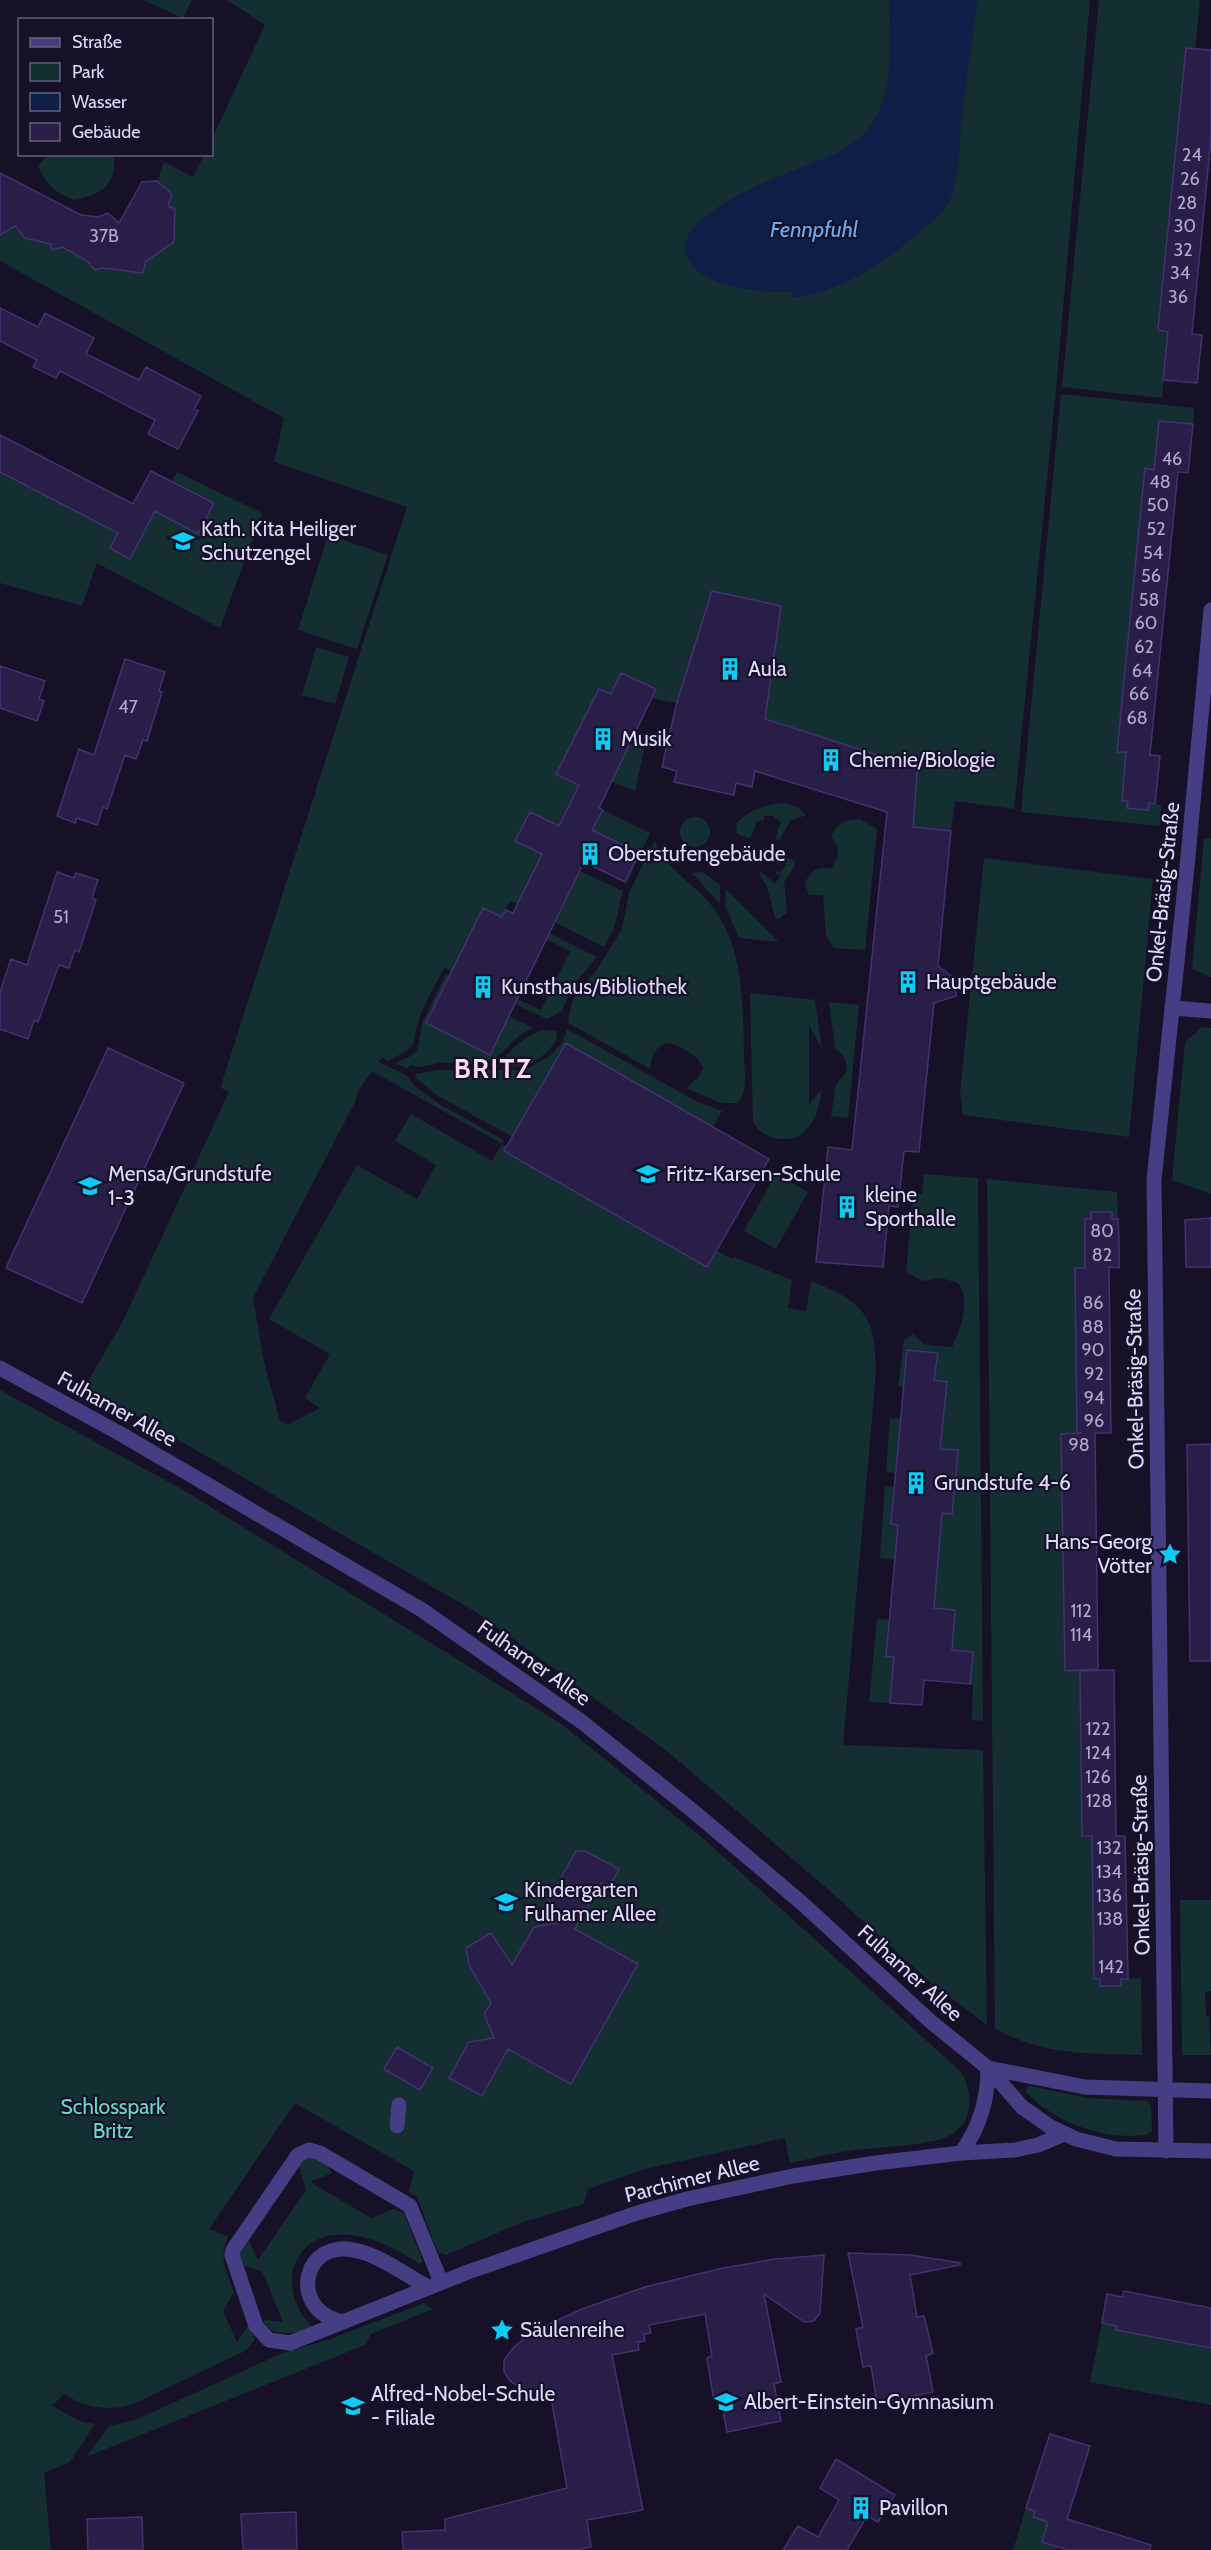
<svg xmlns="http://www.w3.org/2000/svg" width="1211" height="2550" viewBox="0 0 1211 2550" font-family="Cabin,sans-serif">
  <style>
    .green { fill: #142f31; fill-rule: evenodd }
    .water { fill: #0f2048 }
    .building { fill: #291e47; stroke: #433172; stroke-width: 1.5 }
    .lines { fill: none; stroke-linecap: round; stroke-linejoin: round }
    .minor { stroke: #463e84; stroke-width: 15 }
    .labels { text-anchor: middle; stroke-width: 4.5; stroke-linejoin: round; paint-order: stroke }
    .number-label { font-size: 18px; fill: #b2aad0 }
    .poi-label { font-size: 21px; fill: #dfd8fd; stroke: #161127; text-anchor: start }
    .street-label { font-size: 21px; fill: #dfd8fd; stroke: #161127 }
    .park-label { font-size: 21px; fill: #67dbc7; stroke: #161127 }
    .water-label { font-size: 22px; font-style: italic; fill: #6bacf8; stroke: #161127 }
    .district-label { font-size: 27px; font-weight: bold; letter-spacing: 1.5px; fill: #fddaee; stroke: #161127 }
  </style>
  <rect width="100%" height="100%" fill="#161127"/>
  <path class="green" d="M143 0H192L183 18Z
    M227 0H1090L1056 389 1014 809 955 801 951 831 912 827 918 762 893 760 765 719 781 606 712 591 677 703 645 697 648 686 621 673 611 694 599 689 556 774 585 788 574 796 559 826 530 812 515 841 542 854 518 904 510 901 502 917 483 908 452 971 444 968C432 992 416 1016 414 1043L407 1051 388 1061 382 1057 379 1062 406 1075 416 1087 439 1104 504 1140 502 1144 507 1147 505 1151 707 1267 717 1251 733 1259 734 1257 792 1280 788 1308 806 1311 811 1281C871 1304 878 1323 875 1385L843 1745 983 1750 987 2025 930 1982 830 1891 668 1752 476 1612 85 1386 122 1323 229 1092 221 1088 223 1079 407 507 274 462 284 418 0 261V235L13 227 26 239 32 235C54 244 79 252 96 270L102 268 143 273 146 261 174 242 175 210 168 206 172 194 157 181 164 162 193 177 204 155 212 154V139L265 25ZM372 1071 502 1144 492 1161 411 1114 395 1141 436 1165 417 1199 357 1165 269 1319 330 1354 305 1398 320 1408 287 1425 280 1421 264 1362 253 1298 356 1100 358 1091Z
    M1099 0H1200L1195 49 1186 48 1158 330 1168 332 1162 398 1062 387Z
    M48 155H107L114 158C116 187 99 195 74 200 56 193 45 184 38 166Z
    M1061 394 1194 408 1193 424 1154 470 1145 469 1117 751 1126 752 1122 800 1128 801V808L1148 810 1149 803 1161 805 1160 826 1021 812Z
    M0 472 118 533 110 548 130 559 148 508 198 533 214 503 172 482 177 472 262 513 220 628 97 563 82 606 0 583Z
    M328 535 388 555 357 649 298 630Z
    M316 647 349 657 335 704 302 695Z
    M635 732 647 736 635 791 611 781Z
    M786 803 797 807 806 815 790 821 780 840H775L781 822 773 816H764V820L757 821 750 839 737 834 736 823C752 809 765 804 786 803Z
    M603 810 650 833 627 883 625 882 638 853 592 830Z
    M680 832a15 15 0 1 1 30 0a15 15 0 1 1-30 0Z
    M860 819 877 829 865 950 834 948 826 936 823 895H809L805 883C810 872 818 865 831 869L838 856 837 845 831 837C836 823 846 819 860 819Z
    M1211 838V977L1192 969 1204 839Z
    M655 840C659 864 695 884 711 905 744 946 743 1005 744 1055 744 1070 749 1094 737 1103H721L686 1088 699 1077 703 1067C698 1055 679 1045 667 1043 653 1048 651 1058 651 1069L568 1023 572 1001 577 992 596 971 622 929 629 893Z
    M781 856 794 860 795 866 784 882 787 912 778 920 775 917 767 887 759 873 761 872 775 884 780 876 776 873 777 871 781 873 786 864 780 859Z
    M984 858 1153 879 1129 1137 963 1115 960 1093Z
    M580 871 623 891 614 928 604 947 526 908 559 912Z
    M703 872 720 885V904L692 873Z
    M726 889 779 942 739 938 725 905Z
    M521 919 597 957 572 987 562 1011 547 1019 515 1004 517 999 541 1010 570 951 518 925Z
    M446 974 449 976 426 1023 489 1054 509 1016 533 1028C514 1035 504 1055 489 1061 473 1068 455 1061 438 1063 429 1064 420 1070 411 1065L408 1068 394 1064 411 1056 417 1050 423 1021Z
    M750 993 815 1000 822 1048 809 1026V1104L822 1089C820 1102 817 1119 807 1129 792 1146 764 1140 753 1123Z
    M829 1002 859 1005 848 1118 831 1116 836 1084 845 1074 847 1068 844 1056 835 1048Z
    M1202 1027 1211 1028V1194L1172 1180 1185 1042Z
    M567 1029 698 1102 722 1111 713 1127 566 1043 513 1137 438 1096 415 1077 416 1074 437 1070H525L550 1056 563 1042Z
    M545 1030 556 1031 557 1038C548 1056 527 1070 506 1065V1056C516 1044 530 1033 545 1030Z
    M776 1174 808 1192 776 1249 744 1231Z
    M924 1174 978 1178 983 1721 972 1720 973 1685 970 1684 972 1652 939 1648 953 1639 955 1610 932 1608 936 1585 940 1513H952L958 1451 938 1449 947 1382 934 1380 938 1353 907 1350 904 1387 898 1386 904 1340 913 1334 925 1345 952 1347C961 1327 971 1303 958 1283L941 1278 922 1281 906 1272 913 1194H922Z
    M987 1179 1117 1192 1118 1219H1112L1111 1212H1092L1091 1219H1085V1268H1075L1077 1433 1061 1434 1065 1671 1080 1670 1082 1836H1092L1094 1979H1100L1101 1986H1121V1979L1141 1978 1142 2055C1085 2053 1048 2056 995 2029Z
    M0 1390 185 1491 560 1723 704 1839 960 2071C976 2095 973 2129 941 2139 918 2146 875 2147 849 2151 829 2153 810 2159 790 2163L785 2138 645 2169 588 2189 584 2204 523 2222 446 2255 439 2252 436 2248 417 2197 409 2192 414 2171 295 2103 209 2229 228 2237C218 2257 226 2272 234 2292L223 2311 237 2342 248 2326 255 2340 245 2351 131 2405C106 2411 86 2408 64 2394L52 2406 82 2422 95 2424 70 2462 44 2473 51 2550H0Z
    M890 1418 901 1419 896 1473 886 1472Z
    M885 1486 894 1487 891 1523 898 1525 895 1560 880 1558Z
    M877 1619 889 1620 886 1655 894 1657 890 1703 869 1702Z
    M1180 1900H1211V1991L1205 1992 1206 2016H1209L1211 2055H1182Z
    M1030 2086 1088 2098 1147 2101 1151 2106 1152 2131C1147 2136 1141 2135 1134 2136 1096 2137 1052 2120 1026 2092V2087Z
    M307 2158C318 2159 327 2163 332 2173L310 2182 371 2218 394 2209 404 2213 423 2262 420 2264C396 2248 363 2231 333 2235 285 2242 280 2298 313 2327 297 2333 272 2340 263 2320L283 2322 262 2271 241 2265 240 2254 249 2241 258 2260 306 2190 299 2166Z
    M424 2303 433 2309 371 2334 365 2345 86 2457 109 2426 135 2420 285 2352 328 2340Z
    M1102 2323 1117 2326 1116 2330 1162 2339 1164 2335 1193 2340 1192 2345 1211 2349V2405L1090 2382Z
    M1026 2508 1035 2511 1049 2522 1042 2542 1057 2547 1056 2550H1013Z"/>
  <path class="water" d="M889 0H978C971 42 966 84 961 127 959 149 959 174 952 195 946 211 932 221 920 232 881 265 843 291 792 298L791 292C764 293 710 288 692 265 651 214 808 167 837 153 849 147 861 138 869 128 897 92 888 42 889 0Z"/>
  <path class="building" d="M1186 48 1211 50V137L1192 334 1202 335 1197 383 1163 380 1168 332 1158 330Z
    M0 173 81 215 98 217 108 213 119 223 142 182 157 181 172 194 168 206 175 209 174 242 146 261 143 273 102 268 95 270 86 260 62 247 52 250 51 244 25 238 15 226 0 235Z
    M0 308 38 327 45 313 94 338 86 354 139 380 146 367 201 396 194 409 198 411 178 449 148 434 155 420 60 371 56 378 33 367 37 360 0 341Z
    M1159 421 1193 424 1188 473 1178 472 1150 755 1160 756 1155 804 1149 803 1148 810 1127 808 1128 801H1122L1126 752H1117L1145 468 1154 470Z
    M0 435 133 504 151 471 214 503 198 534 155 511 130 559 110 548 118 533 0 472Z
    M712 591 781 606 765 719 893 760 918 762 913 827 951 831 938 966 958 981 956 996 934 1003 919 1152 904 1151 898 1207 889 1206 883 1267 816 1262 828 1147 852 1150 887 812 755 771 752 787 736 783 734 795 674 782 677 771 662 767 677 702Z
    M125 659 165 672 159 691 162 692 147 741 143 740 136 759 125 755 107 809 103 807 97 825 77 818 75 823 57 816 79 749 94 755Z
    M0 666 45 681 39 699 44 701 37 721 0 708Z
    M621 673 656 689 599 808 603 810 592 830 639 853 625 882 584 862 490 1055 426 1023 483 908 502 917 506 910 513 913 542 854 515 841 530 812 559 826 579 785 556 774 599 689 611 694Z
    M57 872 74 878 76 873 98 880 92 898 96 900 79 952 75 950 69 968 59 965 38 1022 34 1020 28 1039 0 1029V992L11 959 27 965Z
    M566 1043 769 1159 707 1267 504 1151Z
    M108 1048 184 1083 82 1303 6 1268Z
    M1091 1212H1112V1219H1118L1119 1243V1268L1109 1267 1111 1433H1095L1098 1669 1065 1671 1061 1434 1082 1433H1077L1075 1268H1085V1219H1091Z
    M1211 1218V1267H1186L1185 1220Z
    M907 1350 938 1353 934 1380 947 1382 940 1449 958 1450 952 1514 942 1513 934 1608 955 1610 952 1650 973 1652 970 1684 924 1680 922 1705 890 1703 894 1657 886 1656 898 1525 891 1524Z
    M1211 1444V1661H1190L1187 1445Z
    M1114 1670 1116 1836H1125L1128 1979H1121V1986H1100V1979H1094L1092 1836H1082L1080 1671Z
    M576 1851H585L619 1869 609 1888 601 1883 575 1929 638 1964 571 2084 508 2049 482 2096 449 2078 469 2042 494 2038 484 2014 491 2003 469 1965 466 1948 491 1933 512 1965 534 1927 558 1923 549 1899Z
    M397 2047 433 2068 420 2090 384 2069Z
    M848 2253 911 2255 960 2263V2265L910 2275 917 2317 924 2316 933 2353 926 2356 933 2392 877 2403 871 2366 863 2367 856 2329 863 2327Z
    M824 2255 820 2313 814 2321 804 2322 764 2294 781 2382 774 2384 781 2421 727 2432 720 2395 713 2396 707 2358 712 2356 705 2314 649 2325 651 2333 644 2334 645 2341 638 2342 639 2350 612 2355 643 2510 587 2520 591 2547 575 2550H403L402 2532 445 2530V2519L567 2488 550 2392 523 2389 511 2382 504 2372V2360L514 2347 525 2338 545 2326 582 2309 645 2287 723 2268 776 2259Z
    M1124 2291 1211 2308V2348L1116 2330 1117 2326 1102 2323 1107 2294 1122 2297Z
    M1050 2434 1090 2446 1067 2519 1151 2545 1150 2550H1068L1042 2542 1048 2522 1033 2517 1035 2511 1026 2508Z
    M836 2459 895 2495 878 2522 867 2516 847 2550H783L798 2526 818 2537 839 2500 820 2488Z
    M296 2512 297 2550H243L241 2514Z
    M142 2517 143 2550H88L87 2519Z"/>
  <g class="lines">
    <path class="minor" d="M1172 1008 1211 1011
      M0 1368 119 1433 422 1610 582 1722 693 1811 803 1904 930 2021 988 2068 1022 2107 1049 2126 1076 2139 1116 2149 1211 2151
      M988 2068 1085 2087 1211 2091
      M397 2126 399 2105
      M1166 2151 1154 1180 1187 867 1211 610
      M961 2153C980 2127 988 2100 988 2068
      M441 2282 410 2206 320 2153 309 2150 298 2155 233 2250 232 2255 256 2326 269 2340 290 2343 468 2272 637 2213 687 2199 793 2176 876 2163 961 2153 1015 2150 1038 2145 1064 2134
      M344 2322C291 2313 300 2247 345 2249 374 2250 403 2274 428 2287"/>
  </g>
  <defs>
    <g id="school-bare" transform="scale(1.8)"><path d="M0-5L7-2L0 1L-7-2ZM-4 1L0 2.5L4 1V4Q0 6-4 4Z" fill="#0dcbf4" stroke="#161127" stroke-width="2.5" paint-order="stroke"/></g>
    <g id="building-bare" transform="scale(1.8)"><path d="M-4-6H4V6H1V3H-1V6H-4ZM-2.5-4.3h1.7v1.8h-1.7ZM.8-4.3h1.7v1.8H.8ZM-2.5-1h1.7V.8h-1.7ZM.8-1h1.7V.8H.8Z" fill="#0dcbf4" stroke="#161127" stroke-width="2.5" paint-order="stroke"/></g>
    <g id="sight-bare" transform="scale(1.8)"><path d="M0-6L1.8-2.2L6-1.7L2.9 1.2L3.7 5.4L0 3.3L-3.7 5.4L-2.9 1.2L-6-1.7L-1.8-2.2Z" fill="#0dcbf4" stroke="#161127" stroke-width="2.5" paint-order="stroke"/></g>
  </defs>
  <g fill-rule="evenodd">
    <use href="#school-bare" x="183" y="541"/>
    <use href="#building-bare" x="730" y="669"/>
    <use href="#building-bare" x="603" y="739"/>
    <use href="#building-bare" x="831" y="760"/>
    <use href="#building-bare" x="590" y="854"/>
    <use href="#building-bare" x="908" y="982"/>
    <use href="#building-bare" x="483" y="987"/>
    <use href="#school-bare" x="648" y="1174"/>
    <use href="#school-bare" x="90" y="1186"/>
    <use href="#building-bare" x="847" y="1207"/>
    <use href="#building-bare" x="916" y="1483"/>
    <use href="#sight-bare" x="1170" y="1554"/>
    <use href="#school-bare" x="506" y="1902"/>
    <use href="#sight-bare" x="502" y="2330"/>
    <use href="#school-bare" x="726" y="2402"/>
    <use href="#school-bare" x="353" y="2406"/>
    <use href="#building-bare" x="861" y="2508"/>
  </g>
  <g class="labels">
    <g class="number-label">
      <text x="1192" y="161">24</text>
      <text x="1190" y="185">26</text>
      <text x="1187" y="209">28</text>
      <text x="1185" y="232">30</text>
      <text x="104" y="242">37B</text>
      <text x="1183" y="256">32</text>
      <text x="1180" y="279">34</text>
      <text x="1178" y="303">36</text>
      <text x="1172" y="465">46</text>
      <text x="1160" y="488">48</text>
      <text x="1158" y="511">50</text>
      <text x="1156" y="535">52</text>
      <text x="1153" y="559">54</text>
      <text x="1151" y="582">56</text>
      <text x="1149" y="606">58</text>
      <text x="1146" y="629">60</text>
      <text x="1144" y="653">62</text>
      <text x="1142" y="677">64</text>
      <text x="1139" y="700">66</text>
      <text x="128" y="713">47</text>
      <text x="1137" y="724">68</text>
      <text x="61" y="923">51</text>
      <text x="1102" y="1237">80</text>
      <text x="1102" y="1261">82</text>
      <text x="1093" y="1309">86</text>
      <text x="1093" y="1333">88</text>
      <text x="1093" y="1356">90</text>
      <text x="1094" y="1380">92</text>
      <text x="1094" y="1404">94</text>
      <text x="1094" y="1427">96</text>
      <text x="1079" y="1451">98</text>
      <text x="1081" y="1617">112</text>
      <text x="1081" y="1641">114</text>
      <text x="1098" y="1735">122</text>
      <text x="1098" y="1759">124</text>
      <text x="1098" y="1783">126</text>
      <text x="1099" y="1807">128</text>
      <text x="1109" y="1854">132</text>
      <text x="1109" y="1878">134</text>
      <text x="1109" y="1902">136</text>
      <text x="1110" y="1925">138</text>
      <text x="1111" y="1973">142</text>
    </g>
    <g class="poi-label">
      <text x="201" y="536">Kath. Kita Heiliger<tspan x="201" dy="24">Schutzengel</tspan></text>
      <text x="748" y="676">Aula</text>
      <text x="621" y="746">Musik</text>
      <text x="849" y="767">Chemie/Biologie</text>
      <text x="608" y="861">Oberstufengebäude</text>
      <text x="926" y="989">Hauptgebäude</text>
      <text x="501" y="994">Kunsthaus/Bibliothek</text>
      <text x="108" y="1181">Mensa/Grundstufe<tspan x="108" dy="24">1-3</tspan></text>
      <text x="666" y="1181">Fritz-Karsen-Schule</text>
      <text x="865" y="1202">kleine<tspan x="865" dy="24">Sporthalle</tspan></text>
      <text x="934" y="1490">Grundstufe 4-6</text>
      <text x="1152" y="1549" text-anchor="end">Hans-Georg<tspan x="1152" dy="24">Vötter</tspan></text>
      <text x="524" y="1897">Kindergarten<tspan x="524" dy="24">Fulhamer Allee</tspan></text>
      <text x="520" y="2337">Säulenreihe</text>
      <text x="371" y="2401">Alfred-Nobel-Schule<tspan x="371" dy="24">- Filiale</tspan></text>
      <text x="744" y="2409">Albert-Einstein-Gymnasium</text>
      <text x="879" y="2515">Pavillon</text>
    </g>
    <g class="street-label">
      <text transform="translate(1163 892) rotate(-84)" y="7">Onkel-Bräsig-Straße</text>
      <text transform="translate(1135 1379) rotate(-91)" y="7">Onkel-Bräsig-Straße</text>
      <text transform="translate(117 1409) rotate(29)" y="7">Fulhamer Allee</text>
      <text transform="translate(534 1663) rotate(35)" y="7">Fulhamer Allee</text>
      <text transform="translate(1141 1865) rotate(-91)" y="7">Onkel-Bräsig-Straße</text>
      <text transform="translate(910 1973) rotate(42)" y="7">Fulhamer Allee</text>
      <text transform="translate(692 2179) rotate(-14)" y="7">Parchimer Allee</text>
    </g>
    <g class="park-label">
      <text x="113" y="2114">Schlosspark<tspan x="113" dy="24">Britz</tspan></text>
    </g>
    <g class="water-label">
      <text x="814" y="237">Fennpfuhl</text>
    </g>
    <g class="district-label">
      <text x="493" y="1078">BRITZ</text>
    </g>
  </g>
  <rect x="18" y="18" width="195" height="138" fill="#161127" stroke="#66617d" stroke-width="1.5"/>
  <rect x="30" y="38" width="30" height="9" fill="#463e84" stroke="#66617d" stroke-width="1.5"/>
  <text x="72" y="48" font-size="18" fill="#dfd8fd">Straße</text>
  <rect x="30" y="63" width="30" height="18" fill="#142f31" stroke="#66617d" stroke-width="1.5"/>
  <text x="72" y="78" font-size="18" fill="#dfd8fd">Park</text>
  <rect x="30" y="93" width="30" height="18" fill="#0f2048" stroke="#66617d" stroke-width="1.5"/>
  <text x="72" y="108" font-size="18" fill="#dfd8fd">Wasser</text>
  <rect x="30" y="123" width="30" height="18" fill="#291e47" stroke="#66617d" stroke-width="1.5"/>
  <text x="72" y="138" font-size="18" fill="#dfd8fd">Gebäude</text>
</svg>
